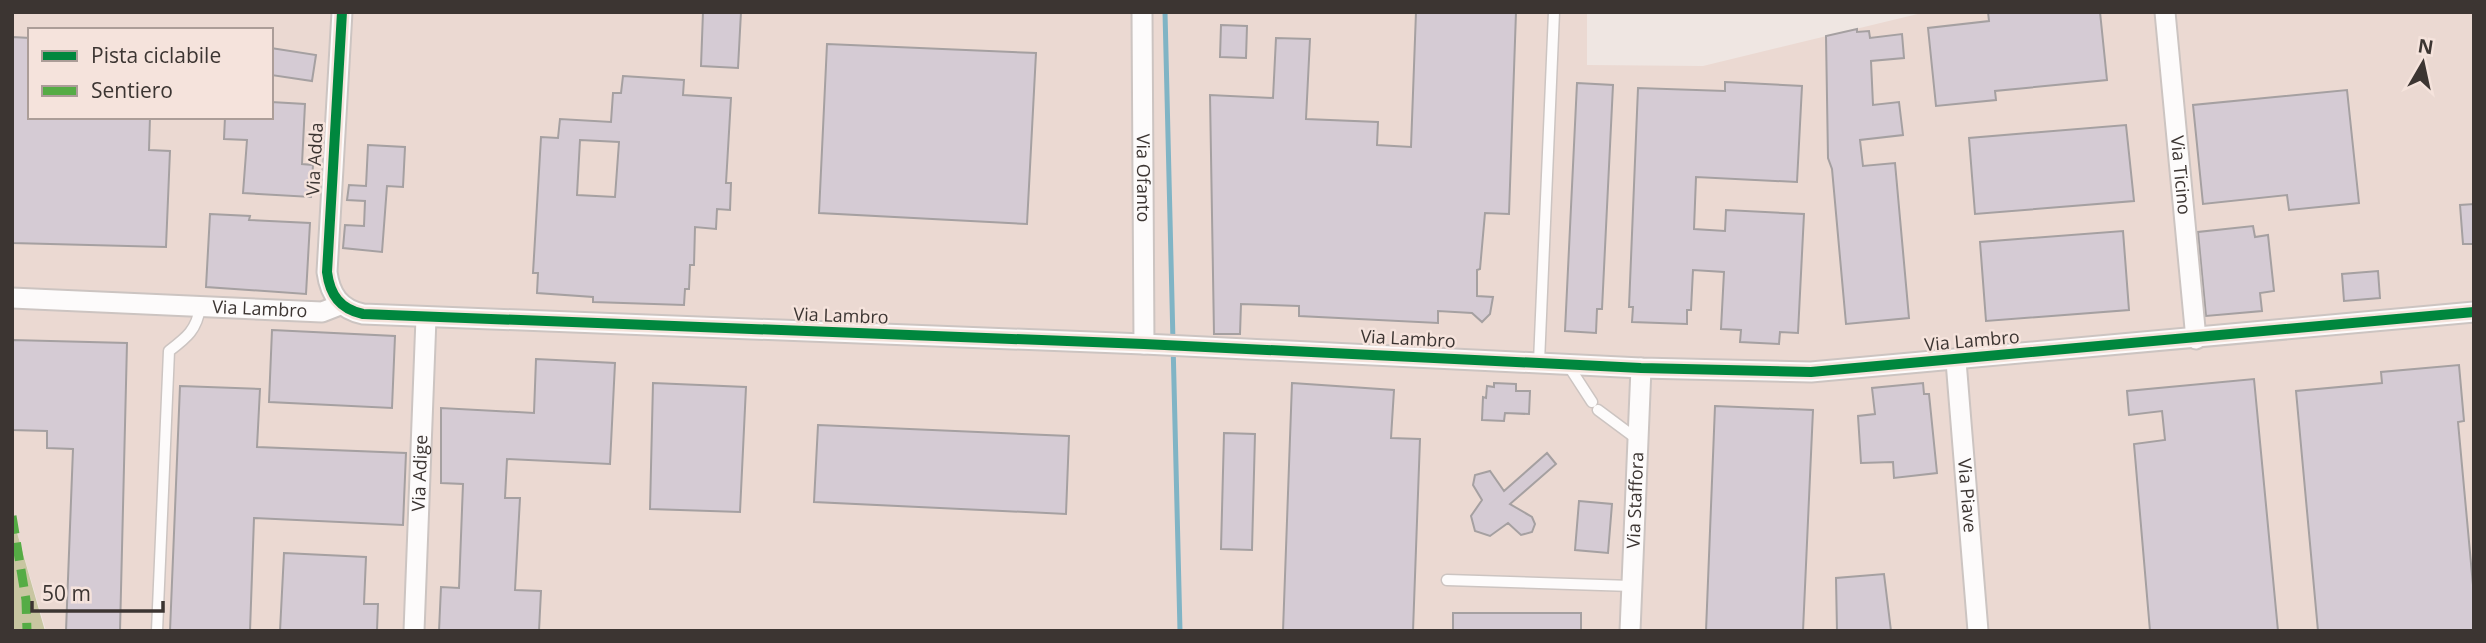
<svg xmlns="http://www.w3.org/2000/svg" width="2486" height="643" viewBox="0 0 2486 643" font-family="'Open Sans',sans-serif">
  <style>
    .built { fill: #ebd9d2; fill-rule: evenodd }
    .forest { fill: #c8c6a1 }
    .lines { fill: none; stroke-linecap: round; stroke-linejoin: round }
    .stream { stroke: #80b4c5; stroke-width: 5 }
    .building { fill: #d5cbd4; stroke: #a5a0a1; stroke-width: 2; fill-rule: evenodd }
    .service-casing { stroke: #ccc4c1; stroke-width: 13 }
    .minor-casing { stroke: #ccc4c1; stroke-width: 23 }
    .service { stroke: #fdfbfb; stroke-width: 10 }
    .minor { stroke: #fdfbfb; stroke-width: 19 }
    .quiet { stroke: #55ac45; stroke-width: 9; stroke-dasharray: 18 9; stroke-linecap: butt }
    .cycleway-casing { stroke: #f5e3dc; stroke-width: 15 }
    .cycleway { stroke: #00873e; stroke-width: 10 }
    .labels { text-anchor: middle; stroke-width: 5; stroke-linejoin: round; paint-order: stroke }
    .street-label { font-size: 18px; fill: #3c3532; stroke: #f5e3dc }
  </style>
  <rect width="100%" height="100%" fill="#efe6e2"/>
  <path class="built" d="M12 12H1587V65L1703 66 1926 12H2474V631H46L12 515ZM30 30H271V117H30Z"/>
  <path class="forest" d="M12 515 45 631H46H12Z"/>
  <g class="lines">
    <path class="stream" d="M1165 12 1180 631"/>
  </g>
  <path class="building" d="M703 12H741L738 68 701 66Z
    M1416 12H1516L1509 214 1485 213 1480 269 1477 270V296L1493 297 1490 314 1482 322 1472 313 1438 311V323L1299 316V306L1241 304 1240 334H1214L1210 95 1273 98 1276 38 1310 39 1306 119 1378 122 1377 145 1411 147Z
    M1988 12H2100L2107 80 1995 91 1996 100 1936 106 1928 28 1989 21Z
    M1221 25 1247 26 1246 58 1220 57Z
    M1857 29V32L1869 31 1870 38 1902 34 1904 58 1871 61 1873 105 1899 102 1903 135 1860 140 1863 166 1895 163 1909 318 1846 324 1832 169 1828 158 1826 36Z
    M12 37 30 38V117H150L149 150 170 151 166 247 12 243Z
    M827 44 1036 53 1027 224 819 213Z
    M271 48 316 55 312 81 271 75Z
    M623 76 684 80 683 95 731 98 726 183H731L730 210 717 209 716 229 695 227 694 265H690L689 289H685L684 305 593 302V297L537 293 538 273H533L541 137 558 138 560 119 611 122 613 93H621ZM580 140 619 142 615 197 577 195Z
    M1725 82 1802 86 1797 182 1696 177 1694 229 1725 231 1726 210 1804 214 1798 333 1780 332 1779 344 1740 342 1741 330 1721 329 1724 272 1693 270 1691 310H1687V324L1632 322 1633 307H1629L1638 88 1725 91Z
    M1577 83 1613 85 1602 309H1597L1596 333 1565 331Z
    M2347 90 2359 203 2289 210 2287 195 2203 204 2193 105Z
    M271 102 305 104 302 164 313 165 311 197 243 193 247 140 224 139 225 117H271Z
    M2126 125 2134 201 1975 214 1969 138Z
    M368 145 405 147 403 187 387 186 382 252 343 248 345 225 364 226 365 201 347 200 349 185 366 186Z
    M2474 204V244H2463L2460 205Z
    M210 214 250 216 249 220 310 223 306 294 206 287Z
    M2253 226 2255 237 2268 235 2274 291 2260 293 2262 311 2206 316 2198 232Z
    M2123 231 2129 310 1986 321 1980 242Z
    M2378 271 2380 298 2344 301 2342 274Z
    M272 330 395 336 392 408 269 402Z
    M12 340 127 343 120 631H66L73 449 47 448V431L12 430Z
    M536 359 615 363 610 464 507 459 505 498H520L515 590 541 591 539 631H439L441 587 459 588 463 484 441 483V408L534 413Z
    M2459 365 2464 421 2458 422 2474 596V631H2318L2296 391 2382 383 2381 372Z
    M2254 379 2278 631H2150L2134 444 2165 440 2162 411 2129 415 2127 391Z
    M653 383 746 387 740 512 650 509Z
    M1292 383 1394 390 1391 438 1420 439 1413 631H1283Z
    M1494 383 1516 384V391H1530L1529 414 1505 413 1504 421 1482 420 1483 397 1486 398 1487 386 1494 387Z
    M1923 383 1924 394H1929L1937 473 1894 478 1893 462 1861 463 1858 416 1875 414 1872 388Z
    M180 386 260 389 257 447 406 453 403 525 254 518 250 631H170Z
    M1715 406 1813 410 1803 631H1706Z
    M818 425 1069 436 1066 514 814 502Z
    M1224 433 1255 434 1252 550 1221 549Z
    M1547 453 1556 464 1510 504 1532 517 1535 524 1532 532 1521 535 1508 523 1490 536 1475 531 1471 516 1482 500 1473 485 1475 475 1490 471 1504 491Z
    M1579 501 1612 504 1608 553 1575 550Z
    M284 553 366 557 364 604H378L377 630 280 631Z
    M1884 574 1891 631H1837L1836 578Z
    M1453 613H1581V631H1453Z"/>
  <g class="lines">
    <g class="service-casing">
      <path id="service" d="M1539 362 1554 12
        M1568 365 1592 402
        M1598 410 1637 439
        M1447 580 1632 586
        M157 631 169 351C186 338 197 330 200 307"/>
    </g>
    <g class="minor-casing">
      <g id="minor">
        <path d="M342 12 327 272C330 295 340 309 363 314L1144 344 1641 368 1811 372 2474 312"/>
        <path id="s1" d="M1142 12 1144 344"/>
        <path id="s2" d="M2165 12 2196 339"/>
        <path id="s3" d="M12 298 322 312 340 305"/>
        <path id="s4" d="M1956 361 1978 631"/>
        <path id="s5" d="M414 631 426 318"/>
        <path id="s6" d="M1630 631 1641 368"/>
      </g>
    </g>
    <use href="#service" class="service"/>
    <use href="#minor" class="minor"/>
    <path class="quiet" d="M12 516 26 600 27 631"/>
    <g class="cycleway-casing">
      <path id="cycleway" d="M342 12 327 272C330 295 340 309 363 314L1144 344 1641 368 1811 372 2474 312"/>
    </g>
    <use href="#cycleway" class="cycleway"/>
  </g>
  <g class="labels">
    <g class="street-label">
      <text transform="translate(315 159) rotate(-87)" y="6">Via Adda</text>
      <text dy="6" stroke="none"><textPath href="#s2" startOffset="164">Via Ticino</textPath></text>
      <text dy="6" stroke="none"><textPath href="#s1" startOffset="166">Via Ofanto</textPath></text>
      <text dy="6" stroke="none"><textPath href="#s3" startOffset="248">Via Lambro</textPath></text>
      <text transform="translate(841 316) rotate(2)" y="6">Via Lambro</text>
      <text transform="translate(1408 339) rotate(3)" y="6">Via Lambro</text>
      <text transform="translate(1972 341) rotate(-5)" y="6">Via Lambro</text>
      <text dy="6" stroke="none"><textPath href="#s5" startOffset="158">Via Adige</textPath></text>
      <text dy="6" stroke="none"><textPath href="#s4" startOffset="135">Via Piave</textPath></text>
      <text dy="6" stroke="none"><textPath href="#s6" startOffset="131">Via Staffora</textPath></text>
    </g>
  </g>
  <rect width="2486" height="643" fill="none" stroke="#3c3532" stroke-width="28"/>
  <rect x="28" y="28" width="245" height="91" fill="#f5e3dc" stroke="#ab9d98" stroke-width="2"/>
  <rect x="42" y="51" width="35" height="10" fill="#00873e" stroke="#ab9d98" stroke-width="2"/>
  <text x="91" y="63" font-size="21" fill="#3c3532">Pista ciclabile</text>
  <rect x="42" y="86" width="35" height="10" fill="#55ac45" stroke="#ab9d98" stroke-width="2"/>
  <text x="91" y="98" font-size="21" fill="#3c3532">Sentiero</text>
  <g transform="translate(2423 63) rotate(9)" stroke="#f5e3dc" stroke-width="5" paint-order="stroke">
  <path d="M0-5L12 26L0 18L-12 26Z" fill="#3c3532"/>
  <text y="-10" font-size="19" font-weight="bold" text-anchor="middle" fill="#3c3532">N</text>
  </g>
  <path d="M32 601v10h131v-10" fill="none" stroke="#3c3532" stroke-width="3.5"/>
  <text x="42" y="601" font-size="21" fill="#3c3532" stroke="#f5e3dc" stroke-width="5" paint-order="stroke">50 m</text>
</svg>
